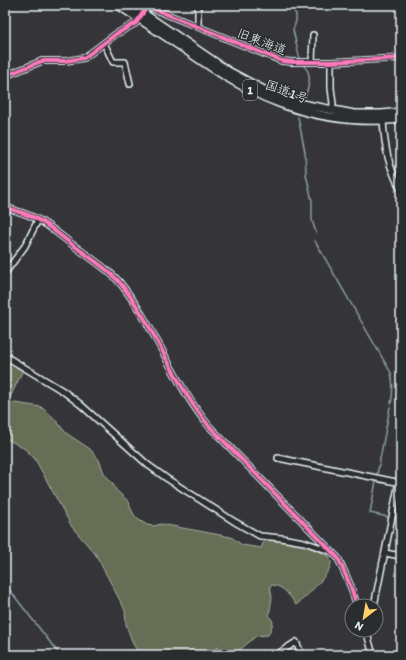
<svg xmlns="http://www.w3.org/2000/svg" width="406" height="660" viewBox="0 0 406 660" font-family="Itim,'Klee One',sans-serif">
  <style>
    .green { fill: #666e54; stroke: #a7b0a6 }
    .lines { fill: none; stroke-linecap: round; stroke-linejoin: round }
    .stream { stroke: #8a9ba6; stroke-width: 1.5 }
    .minor-casing { stroke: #e8f1f8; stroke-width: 8 }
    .highway-casing { stroke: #e8f1f8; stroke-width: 10 }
    .minor { stroke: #2a2d2e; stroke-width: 5 }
    .highway { stroke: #2a2d2e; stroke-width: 7 }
    .cycleway-casing { stroke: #2a2d2e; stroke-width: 6 }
    .cycleway { stroke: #fd7abc; stroke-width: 4 }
    .labels { text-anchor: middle; stroke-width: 3; stroke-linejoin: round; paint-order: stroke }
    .shield { fill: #2a2d2e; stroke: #afb6bb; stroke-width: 1 }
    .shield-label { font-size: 12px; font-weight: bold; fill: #e8f1f8 }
    .street-label { font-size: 13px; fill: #e8f1f8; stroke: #2a2d2e }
  </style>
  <rect width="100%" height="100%" fill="#353539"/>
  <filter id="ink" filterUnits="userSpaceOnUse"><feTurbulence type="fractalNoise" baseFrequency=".025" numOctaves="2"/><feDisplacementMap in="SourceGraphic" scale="8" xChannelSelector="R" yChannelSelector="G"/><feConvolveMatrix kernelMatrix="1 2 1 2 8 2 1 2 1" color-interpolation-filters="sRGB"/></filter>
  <g filter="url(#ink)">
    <path class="green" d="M5 359 23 370 8 402 41 407 53 417 66 433 90 449 99 460 104 473 113 484 116 490 129 502 131 509 136 518 147 525 154 526 161 524 231 537 242 545 261 548 265 539 300 543 329 556C330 559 331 561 331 563 331 573 304 599 296 605 290 596 284 586 272 585L270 587 272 598 269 615 273 622 271 629 268 635 256 636 234 655H226L218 647 208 655H140L133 644 126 624 125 610 96 555 72 527 35 459 25 449 5 438Z"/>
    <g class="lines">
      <path class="stream" d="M284 5 293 10 296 14V21L293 30 300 60
        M303 65C313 73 309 86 305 97
        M298 117 305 152 306 174 312 201V220L316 233
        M315 241 391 373C394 384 393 393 391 404
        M377 475 390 407
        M376 481 370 513 388 517
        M396 518 401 519
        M5 584 60 655"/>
      <g class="minor-casing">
        <path id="minor" d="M198 5V27
          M104 43 113 62H125L130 84
          M312 62 313 35
          M331 62V88L333 104 332 110
          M5 76 42 61H65L84 58 116 34 136 23 147 7H149L282 61 293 62H331L401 58
          M383 121C385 149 388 165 401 190
          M5 207C16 211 28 214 39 220 51 227 62 237 73 245 90 258 112 271 124 288 157 331 174 384 209 426L338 558 351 587 357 606
          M5 273 25 246 38 220
          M5 356 63 391 80 404 148 465 166 478 235 522 260 536 281 538 304 542 330 551
          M278 458 401 483
          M385 553 401 556
          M374 606 401 472
          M366 630 373 655
          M276 655 296 642 302 655"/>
      </g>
      <g class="highway-casing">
        <path id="highway" d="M118 5C146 23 174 42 202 61 226 77 251 93 279 103 318 118 359 123 401 119
          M131 5 228 71 264 90 281 97 307 105 354 114H382L401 112"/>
      </g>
      <use href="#minor" class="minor"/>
      <use href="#highway" class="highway"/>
      <g class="cycleway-casing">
        <path id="cycleway" d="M5 76 42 61H65L84 58 116 34 136 23 147 7H149L282 61 293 62H331L401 58
          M5 207C16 211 28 214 39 220 51 227 62 237 73 245 90 258 112 271 124 288 157 331 174 384 209 426L338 558 351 587 357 606"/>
      </g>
      <use href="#cycleway" class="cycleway"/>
    </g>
  </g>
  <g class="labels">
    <rect class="shield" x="243" y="80" width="14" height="20" rx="3"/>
    <g class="shield-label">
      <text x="250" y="94">1</text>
    </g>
    <g class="street-label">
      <text transform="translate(262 41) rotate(21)" y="5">旧東海道</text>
      <text transform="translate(287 91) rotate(20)" y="5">国道1号</text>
    </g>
  </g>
  <rect width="406" height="660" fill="none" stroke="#2a2d2e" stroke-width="20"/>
  <rect x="10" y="10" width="386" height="640" fill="none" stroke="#e8f1f8" stroke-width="1.5" filter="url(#ink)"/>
  <g transform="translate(364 618) rotate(211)"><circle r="19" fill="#2a2d2e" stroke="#767b7f"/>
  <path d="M0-3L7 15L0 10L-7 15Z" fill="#ffd166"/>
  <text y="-6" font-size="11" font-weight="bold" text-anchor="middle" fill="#e8f1f8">N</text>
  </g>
</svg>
